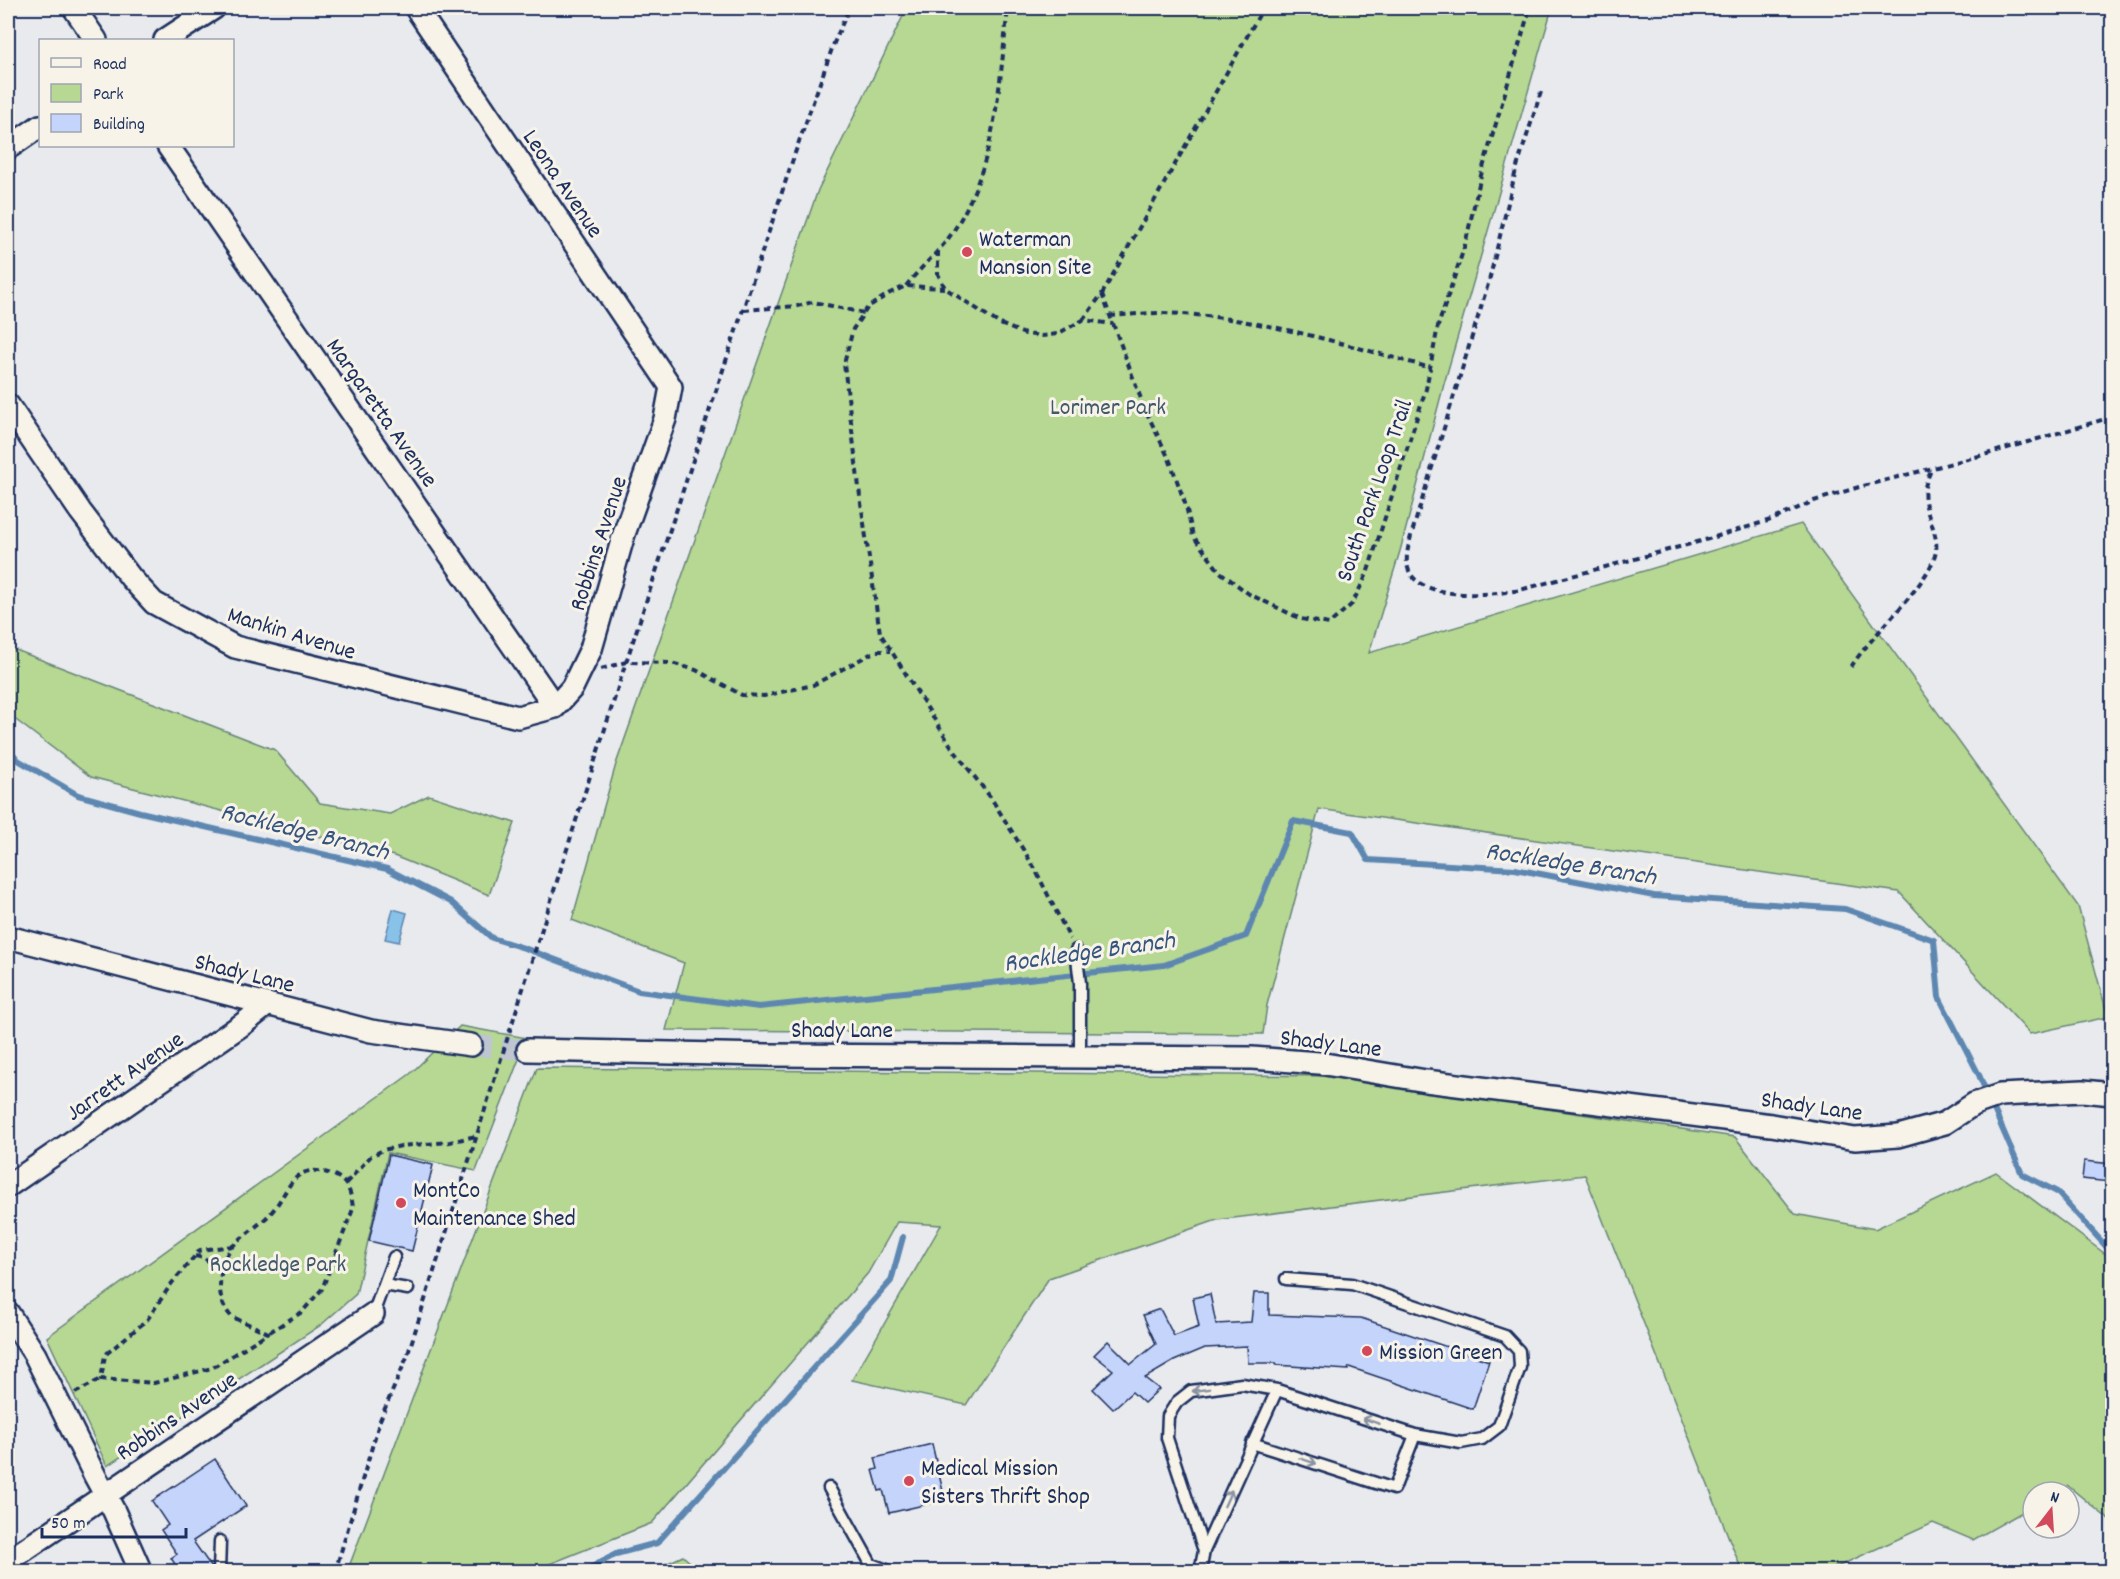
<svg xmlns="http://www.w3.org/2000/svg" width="2120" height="1579" viewBox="0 0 2120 1579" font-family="Dekko,sans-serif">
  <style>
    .green { fill: #b6d892; stroke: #688478; stroke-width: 1.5 }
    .water { fill: #89c2e8; stroke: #5d87b1; stroke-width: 1.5 }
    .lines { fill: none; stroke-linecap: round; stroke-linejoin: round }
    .stream { stroke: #5d87b1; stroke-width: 6 }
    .building { fill: #c4d4fb; stroke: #1b2f5e; stroke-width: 1.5 }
    .minor-tunnel { stroke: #bfc5d1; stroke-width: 21; stroke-dasharray: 21 10; stroke-linecap: butt }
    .service-casing { stroke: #1b2f5e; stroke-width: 15 }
    .minor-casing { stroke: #1b2f5e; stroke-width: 26 }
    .path { stroke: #1b2f5e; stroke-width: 4; stroke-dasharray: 6 4.5; stroke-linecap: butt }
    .service { stroke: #f7f3e8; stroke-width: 10 }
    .minor { stroke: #f7f3e8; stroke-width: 21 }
    .oneway { stroke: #8991a3 }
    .poi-dot { fill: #d1495b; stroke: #f7f3e8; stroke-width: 2 }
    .labels { text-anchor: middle; stroke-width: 6; stroke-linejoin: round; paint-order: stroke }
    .street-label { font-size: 24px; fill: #1b2f5e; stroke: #f7f3e8 }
    .poi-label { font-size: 24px; fill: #1b2f5e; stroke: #f7f3e8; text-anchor: start }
    .park-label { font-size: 24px; fill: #42596b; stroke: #f7f3e8 }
    .water-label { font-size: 26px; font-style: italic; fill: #365480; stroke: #f7f3e8 }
  </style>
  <rect width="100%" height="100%" fill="#e8eaee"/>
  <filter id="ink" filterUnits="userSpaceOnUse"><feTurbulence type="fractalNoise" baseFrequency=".0167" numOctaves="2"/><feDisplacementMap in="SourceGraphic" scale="12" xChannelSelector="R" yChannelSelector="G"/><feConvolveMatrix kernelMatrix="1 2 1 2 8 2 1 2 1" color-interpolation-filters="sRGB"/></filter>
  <g filter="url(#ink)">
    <path class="green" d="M907 8H1552L1444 384 1400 551 1369 653 1801 524 2078 906 2108 1017 2030 1034 1899 892 1319 809 1267 1005 1263 1034 666 1030 684 963 572 920 616 764 818 190Z
      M8 647 275 750 320 803 390 814 429 795 515 823 489 895 394 856 91 777 8 714Z
      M460 1026 527 1038 476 1171 388 1153 356 1294 321 1325 107 1466 47 1337 410 1074Z
      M537 1068 1327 1076 1735 1137 1795 1214 1875 1229 1996 1172 2112 1259V1522L2068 1486 2057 1492H2033V1506L1973 1540 1933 1523 1828 1571H1742L1585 1175 1217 1220 1049 1278 966 1405 852 1380 941 1225 897 1222 868 1273 652 1523 532 1571 347 1572Z
      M683 1556 700 1571H651Z"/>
    <path class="water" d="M393 909 407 913 399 942 385 939Z"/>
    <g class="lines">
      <path class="stream" d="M8 748 18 760 78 795 140 812 387 869 451 902 492 938 524 948 639 991 759 1007 1164 965 1246 936 1293 821 1352 832 1368 860 1515 869 1654 896 1845 909 1934 940 1939 997 1979 1075 2022 1174 2057 1192 2112 1253
        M583 1572 616 1554 657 1543 891 1281 903 1237"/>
    </g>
    <path class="building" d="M389 1155 433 1165 412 1251 369 1241Z
      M2084 1161 2112 1164 2110 1182 2082 1179Z
      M1254 1293H1269V1315L1361 1318 1489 1361 1473 1409 1349 1367 1348 1370 1276 1365V1363H1248L1247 1346 1205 1348 1174 1361 1145 1378 1159 1389 1144 1403 1132 1392 1113 1409 1093 1389 1113 1370 1094 1355 1108 1341 1131 1364 1156 1344 1143 1315 1160 1309 1174 1336 1199 1327 1193 1298 1210 1294 1216 1324 1251 1322Z
      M932 1444 945 1500 889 1513 883 1490 879 1491 873 1470 878 1469 875 1458Z
      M215 1459 246 1506 193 1541 212 1568V1572H180L171 1558 177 1554 161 1530 168 1525 152 1501Z"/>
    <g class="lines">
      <path class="minor-tunnel" d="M471 1045 528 1050"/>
      <g class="service-casing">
        <path id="service" d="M1076 950 1080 983V1057
          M1286 1279 1352 1284 1505 1336 1519 1351 1520 1367 1499 1426 1482 1439 1461 1443 1415 1435
          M384 1285 408 1289
          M373 1314 394 1257
          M1252 1443 1394 1489 1415 1435 1277 1390
          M829 1488 871 1564 892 1572
          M219 1572 220 1541
          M1200 1572 1204 1551 1277 1390 1242 1384 1191 1391 1177 1402 1168 1416 1167 1438 1204 1551"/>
      </g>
      <g class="minor-casing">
        <path id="minor" d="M74 8 96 40
          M416 8 671 387 665 419 624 534 591 649 572 688 555 707
          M165 40 214 8
          M168 146 555 707
          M8 148 40 126
          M8 405 80 511 131 578 154 603 235 647 518 717 555 707
          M8 937 371 1031 471 1045
          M528 1050 768 1055 1252 1058 1319 1063 1426 1081 1771 1125 1855 1139 1898 1136 1945 1123 1974 1104 2000 1095 2083 1091 2112 1094
          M8 1186 243 1024 268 1004
          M8 1313 35 1355 95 1476 114 1511 141 1572
          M8 1561 373 1314"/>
      </g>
      <path class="path" d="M1541 92 1516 170 1489 281 1411 536C1409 544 1406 554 1407 563 1411 603 1494 595 1520 590L1705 540 1774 519 1814 501 1859 487 1987 454 2112 417
        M938 251V274L945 288 1000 324 1025 334 1042 336 1057 334 1083 320 1113 324
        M906 286C921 266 941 251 954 230 997 163 999 84 1008 8
        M945 288 906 286 890 293 868 307 853 329 844 364 860 496 880 633 953 749 991 798 1034 867 1070 939
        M1102 294 1144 407 1170 461 1186 506 1193 536 1220 572 1249 594 1301 619 1329 624 1352 604 1367 574 1426 389 1438 326 1465 245 1482 171 1530 8
        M744 310 797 306 813 302 864 313
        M1110 316C1127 315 1144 313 1161 313 1252 315 1343 344 1431 368
        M1083 320 1102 294 1263 8
        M1851 667C1870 636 1931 583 1936 551 1939 529 1921 510 1925 487 1926 482 1929 475 1931 470
        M601 669 626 662 671 663 696 670 742 695 764 696 813 685 876 651H890
        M346 1183 371 1156 383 1150 401 1146 450 1142 476 1136
        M233 1246 200 1250 172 1283 147 1320 105 1355 101 1379 154 1383 212 1368 268 1333C261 1329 233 1318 231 1316 223 1308 220 1297 220 1287 221 1245 238 1243 266 1218 290 1196 289 1158 334 1175 348 1181 352 1195 353 1209L322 1289 302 1312 268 1333
        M195 1256 204 1258 221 1270
        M75 1393 101 1379
        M335 1572 380 1420 407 1357 626 662 795 153 834 43 849 8"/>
      <use href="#service" class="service"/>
      <use href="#minor" class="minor"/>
    </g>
    <defs><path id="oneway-shaft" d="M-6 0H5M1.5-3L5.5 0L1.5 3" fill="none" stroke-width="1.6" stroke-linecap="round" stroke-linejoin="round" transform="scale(1.5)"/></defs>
    <g class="oneway">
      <use href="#oneway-shaft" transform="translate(1201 1390) rotate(172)"/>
      <use href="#oneway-shaft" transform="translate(1371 1421) rotate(-162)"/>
      <use href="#oneway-shaft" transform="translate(1308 1461) rotate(18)"/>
      <use href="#oneway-shaft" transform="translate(1228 1498) rotate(-66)"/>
    </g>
  </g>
  <g class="poi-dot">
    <circle cx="967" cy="252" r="6"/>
    <circle cx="401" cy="1203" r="6"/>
    <circle cx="1367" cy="1351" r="6"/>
    <circle cx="909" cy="1481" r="6"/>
  </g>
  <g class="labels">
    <g class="street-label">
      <text transform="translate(564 183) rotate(56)" y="8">Leona Avenue</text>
      <text transform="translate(383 412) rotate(55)" y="8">Margaretta Avenue</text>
      <text transform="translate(1373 490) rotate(-71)" y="8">South Park Loop Trail</text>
      <text transform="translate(597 543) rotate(-72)" y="8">Robbins Avenue</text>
      <text transform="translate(292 632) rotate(17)" y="8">Mankin Avenue</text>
      <text transform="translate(245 972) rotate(14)" y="8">Shady Lane</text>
      <text x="842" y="1037">Shady Lane</text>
      <text transform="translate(1331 1042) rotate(7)" y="8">Shady Lane</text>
      <text transform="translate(124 1075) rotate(-35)" y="8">Jarrett Avenue</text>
      <text transform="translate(1812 1105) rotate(8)" y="8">Shady Lane</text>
      <text transform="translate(176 1415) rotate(-34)" y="8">Robbins Avenue</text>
    </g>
    <g class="poi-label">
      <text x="979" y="246">Waterman<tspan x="979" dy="28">Mansion Site</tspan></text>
      <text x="413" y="1197">MontCo<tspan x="413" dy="28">Maintenance Shed</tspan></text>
      <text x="1379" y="1359">Mission Green</text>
      <text x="921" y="1475">Medical Mission<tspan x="921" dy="28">Sisters Thrift Shop</tspan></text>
    </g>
    <g class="park-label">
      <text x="1108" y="414">Lorimer Park</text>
      <text x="278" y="1271">Rockledge Park</text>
    </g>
    <g class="water-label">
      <text transform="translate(305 830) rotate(14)" y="9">Rockledge Branch</text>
      <text transform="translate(1571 862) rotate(9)" y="9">Rockledge Branch</text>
      <text transform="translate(1089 950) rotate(-8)" y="9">Rockledge Branch</text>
    </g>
  </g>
  <rect width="2120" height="1579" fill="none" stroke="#f7f3e8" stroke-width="30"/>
  <rect x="15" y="15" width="2090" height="1549" fill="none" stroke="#1b2f5e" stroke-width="2" filter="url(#ink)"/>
  <rect x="39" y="39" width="195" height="108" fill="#f7f3e8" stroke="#9fa5b1" stroke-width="1.5"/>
  <rect x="51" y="58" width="30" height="9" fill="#f7f3e8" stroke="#9fa5b1" stroke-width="1.5"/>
  <text x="93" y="69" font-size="18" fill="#1b2f5e">Road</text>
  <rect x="51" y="84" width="30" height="18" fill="#b6d892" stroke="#9fa5b1" stroke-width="1.5"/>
  <text x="93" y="99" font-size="18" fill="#1b2f5e">Park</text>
  <rect x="51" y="114" width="30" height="18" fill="#c4d4fb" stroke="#9fa5b1" stroke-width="1.5"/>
  <text x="93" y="129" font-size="18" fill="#1b2f5e">Building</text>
  <g transform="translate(2051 1510) rotate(17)"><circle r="28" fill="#f7f3e8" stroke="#9fa5b1" stroke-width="1.5"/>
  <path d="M0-4.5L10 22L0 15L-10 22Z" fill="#d1495b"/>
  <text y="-9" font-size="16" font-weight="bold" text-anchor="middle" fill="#1b2f5e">N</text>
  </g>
  <path d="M42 1528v9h144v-9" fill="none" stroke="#1b2f5e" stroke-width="3"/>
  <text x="51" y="1528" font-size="18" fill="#1b2f5e" stroke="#f7f3e8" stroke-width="4.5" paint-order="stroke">50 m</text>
</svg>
